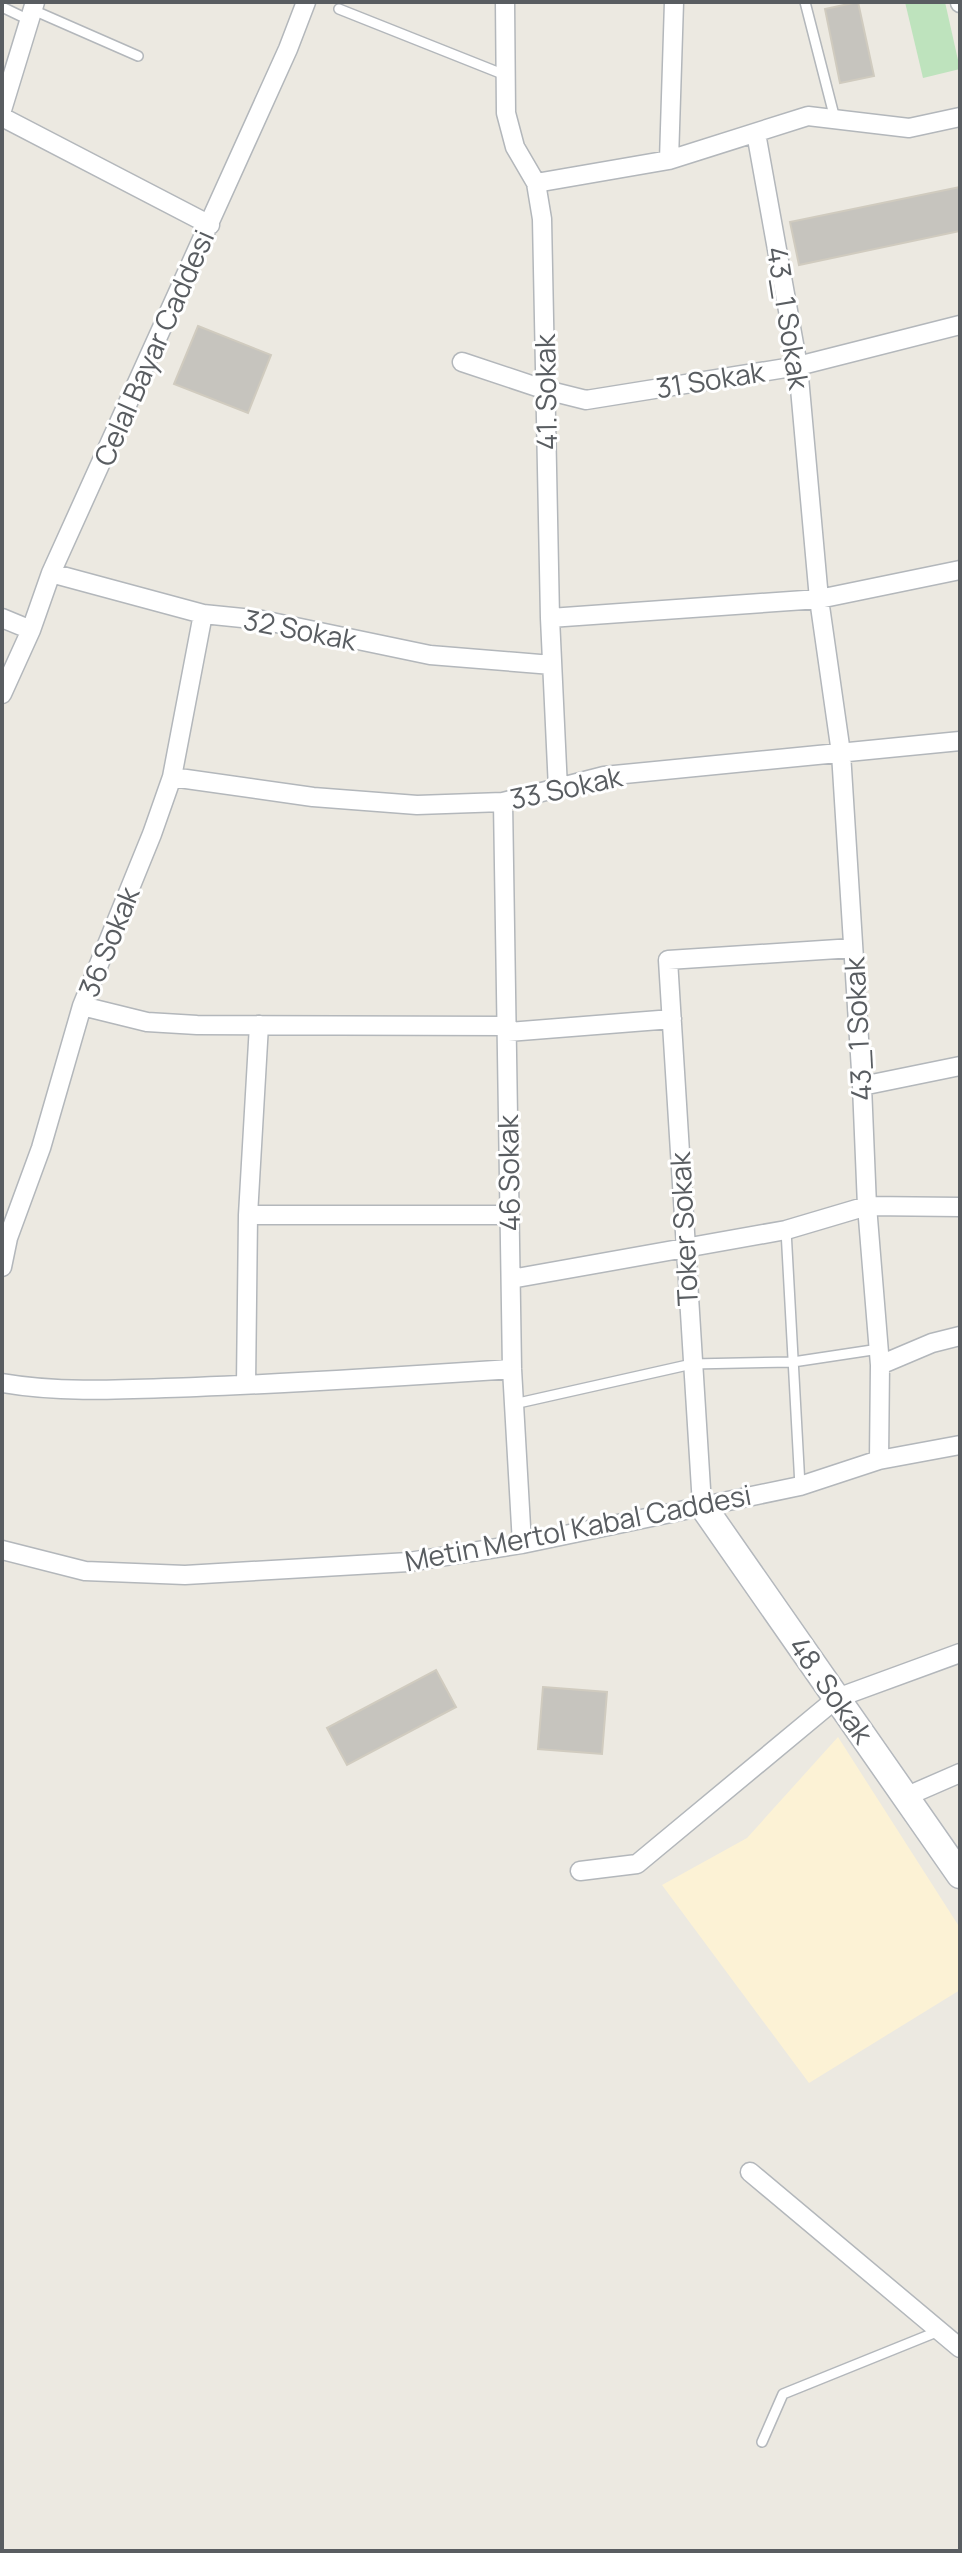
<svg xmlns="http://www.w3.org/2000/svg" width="962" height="2553" viewBox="0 0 962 2553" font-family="Manrope,sans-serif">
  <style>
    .commercial { fill: #fcf2d5 }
    .park { fill: #bee3bd }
    .building { fill: #c6c4be; stroke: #d0cbbf; stroke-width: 2 }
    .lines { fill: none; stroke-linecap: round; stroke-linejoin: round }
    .lane-casing { stroke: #b3b7bb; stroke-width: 12 }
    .street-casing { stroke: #b3b7bb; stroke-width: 21 }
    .secondary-casing { stroke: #b4b8bd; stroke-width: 29 }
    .lane { stroke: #fff; stroke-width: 9 }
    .street { stroke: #fff; stroke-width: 18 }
    .secondary { stroke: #fff; stroke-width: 26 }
    .labels { text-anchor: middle; stroke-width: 6; stroke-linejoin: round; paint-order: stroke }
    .street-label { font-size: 28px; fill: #595d61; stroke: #fff }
  </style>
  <rect width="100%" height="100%" fill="#ece9e1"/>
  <path class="commercial" d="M838 1737 960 1928V1990L809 2083 662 1885 747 1838Z"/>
  <path class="park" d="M905 2H945L960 69 923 78Z"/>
  <path class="building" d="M858 2 874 76 840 83 825 9Z
    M960 187V231L799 265 790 222Z
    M198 326 271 355 248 413 174 384Z
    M436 1670 456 1707 347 1765 327 1728Z
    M543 1687 607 1692 602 1754 538 1749Z"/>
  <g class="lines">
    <g class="lane-casing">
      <path id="lane" d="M805 2 835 119
        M2 7 29 20
        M339 9 505 75
        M33 10 138 56
        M786 1230 800 1486
        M514 1404 692 1364 793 1362 879 1349
        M762 2442 783 2394 939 2331"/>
    </g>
    <g class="street-casing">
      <path id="street" d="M505 2 506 113 515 147 536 183 542 219 550 618 558 789
        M960 2V3
        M2 110 35 2
        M2 117 210 225
        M756 133 798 366 819 599 960 570
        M669 160 674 2
        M536 183 669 160 808 116 909 128 960 117
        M462 362 546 390 586 400 798 366 960 325
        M51 573 203 614 262 620 430 655 552 665
        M2 618 31 630
        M550 618 819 599 841 753 862 1086 867 1206 880 1365 879 1460
        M2 694 31 630 51 573 288 49 306 2
        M172 777 313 797 417 805 503 802 604 776 960 741
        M503 802 512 1369 522 1544
        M82 1006 147 1022 197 1025 507 1026
        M508 1032 672 1019
        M862 1086 960 1066
        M248 1215H510
        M2 1267 8 1238 41 1148 82 1006 152 834 172 777 203 614
        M511 1279 786 1230 867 1206 960 1207
        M880 1365 932 1343 960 1336
        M2 1383C66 1394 131 1389 196 1387 301 1383 407 1376 512 1369
        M246 1385 248 1215 259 1025
        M702 1505 668 960 853 948
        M2 1550 85 1571 185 1575 409 1562 522 1544 800 1486 879 1460 960 1445
        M905 1797 960 1773
        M580 1871 637 1864 837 1698 960 1653
        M750 2172 960 2348"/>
    </g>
    <g class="secondary-casing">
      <path id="secondary" d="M702 1505 960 1875"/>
    </g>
    <use href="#lane" class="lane"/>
    <use href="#street" class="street"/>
    <use href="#secondary" class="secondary"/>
  </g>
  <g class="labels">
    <g class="street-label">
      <text transform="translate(788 318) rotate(81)" y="10">43_1 Sokak</text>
      <text transform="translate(154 348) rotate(-66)" y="10">Celal Bayar Caddesi</text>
      <text transform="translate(710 380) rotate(-9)" y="10">31 Sokak</text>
      <text transform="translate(546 392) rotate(-91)" y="10">41. Sokak</text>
      <text transform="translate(300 630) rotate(11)" y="10">32 Sokak</text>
      <text transform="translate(566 788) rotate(-12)" y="10">33 Sokak</text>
      <text transform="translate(109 942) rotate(-68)" y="10">36 Sokak</text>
      <text transform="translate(858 1029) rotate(-93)" y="10">43_1 Sokak</text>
      <text transform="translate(509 1173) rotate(-91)" y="10">46 Sokak</text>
      <text transform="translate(684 1229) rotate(-93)" y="10">Toker Sokak</text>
      <text transform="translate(578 1528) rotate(-11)" y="10">Metin Mertol Kabal Caddesi</text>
      <text transform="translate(831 1690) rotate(55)" y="10">48. Sokak</text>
    </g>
  </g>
  <rect width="962" height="2553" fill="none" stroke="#595d61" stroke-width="8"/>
</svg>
